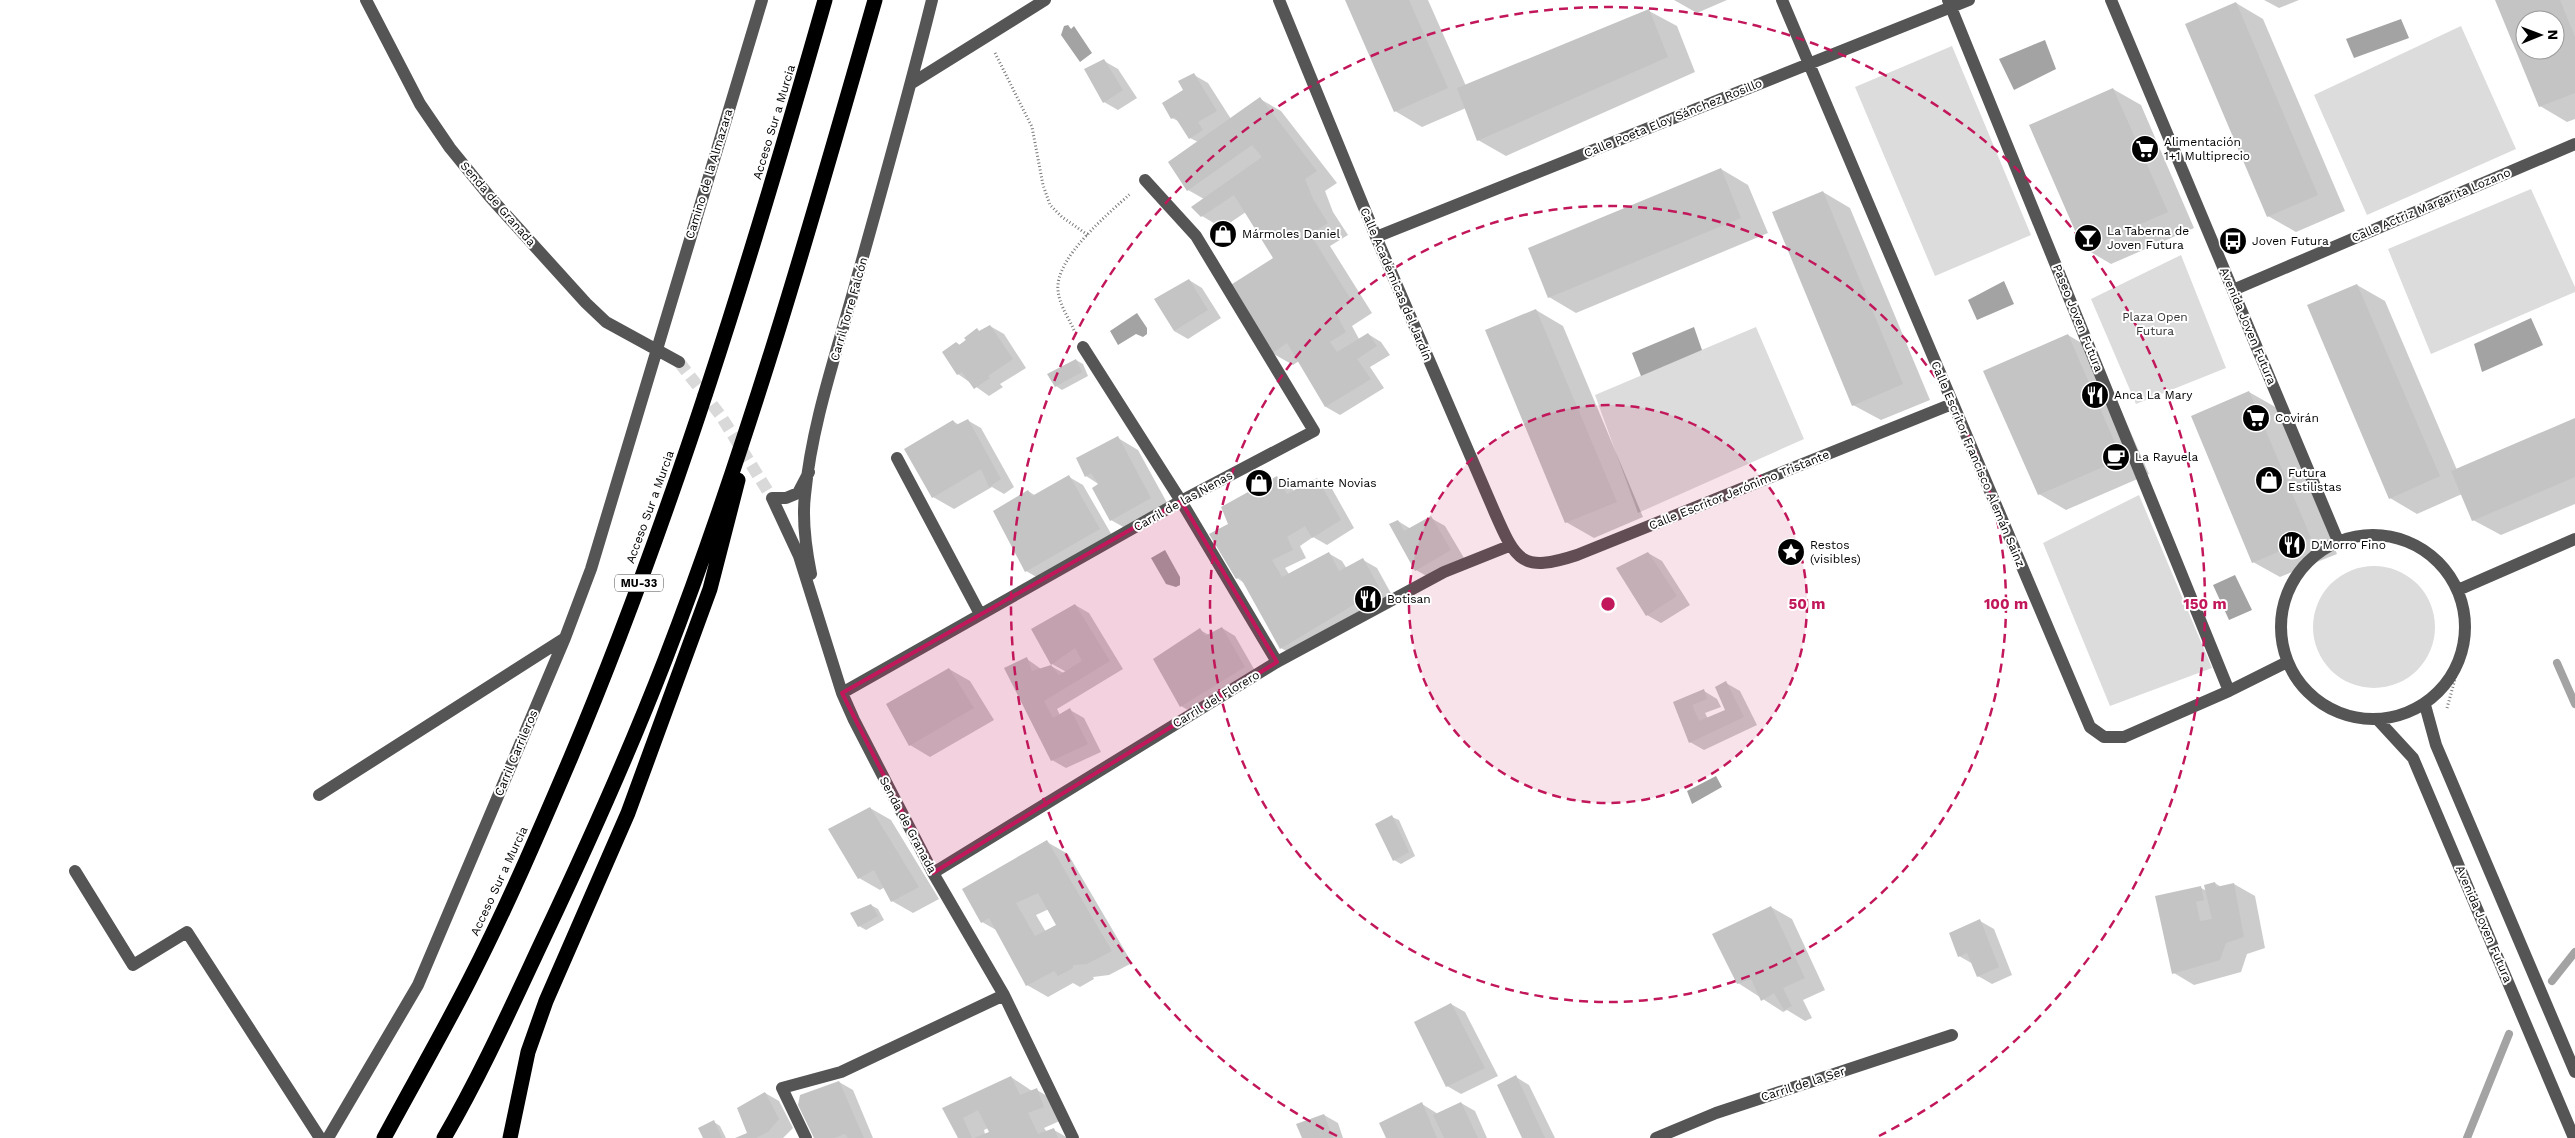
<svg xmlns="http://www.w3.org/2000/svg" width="2575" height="1138" viewBox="0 0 2575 1138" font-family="'Work Sans',sans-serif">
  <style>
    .green { fill: #dcdcdc }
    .water { fill: #a3a3a3 }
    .shadow { fill: #0003; fill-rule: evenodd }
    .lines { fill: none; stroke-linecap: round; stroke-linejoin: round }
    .stream { stroke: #a3a3a3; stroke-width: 8 }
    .building { fill: #c4c4c4; fill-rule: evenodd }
    .minor-tunnel { stroke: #d9d9d9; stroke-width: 12; stroke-dasharray: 12 6; stroke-linecap: butt }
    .path { stroke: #777; stroke-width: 3; stroke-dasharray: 1 2.5; stroke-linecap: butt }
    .minor { stroke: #555; stroke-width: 12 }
    .highway { stroke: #000; stroke-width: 15 }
    .marked { fill: #c2185b; fill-opacity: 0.2; stroke: #c2185b; stroke-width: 4; stroke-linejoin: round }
    .ring { fill: none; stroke: #c2185b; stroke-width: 2.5; stroke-dasharray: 9 6 }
    .labels { text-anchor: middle; stroke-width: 4; stroke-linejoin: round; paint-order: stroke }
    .shield { fill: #fff; stroke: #4c4c4c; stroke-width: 1 }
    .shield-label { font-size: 11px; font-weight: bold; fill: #000 }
    .street-label { font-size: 12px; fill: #000; stroke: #fff }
    .poi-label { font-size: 12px; fill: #000; stroke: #fff; text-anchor: start }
    .park-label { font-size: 12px; fill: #333; stroke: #fff }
    .centre { fill: #c2185b; stroke: #fff; stroke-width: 2.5 }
    .ring-label { font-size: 15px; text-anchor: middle; font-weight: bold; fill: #c2185b; stroke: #fff; stroke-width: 4; stroke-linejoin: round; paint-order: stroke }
  </style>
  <rect width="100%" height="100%" fill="#fff"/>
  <path class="green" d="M2461 26 2516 149 2367 215 2314 95Z
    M1952 46 2031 235 1935 276 1855 87Z
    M2531 189 2575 287V292L2431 354 2388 249Z
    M2181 255 2226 368 2136 404 2091 299Z
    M1756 327 1804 439 1638 513 1595 395Z
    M2139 495 2212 668 2110 706 2043 543Z
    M2313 627a61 61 0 1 1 122 0a61 61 0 1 1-122 0Z"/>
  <path class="water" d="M2401 19 2409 38 2354 58 2346 39Z
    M1068 25 1071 29 1074 26 1092 53 1080 62 1061 35 1064 26Z
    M2045 40 2056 69 2014 90 1999 59Z
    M2004 281 2014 304 1977 320 1968 300Z
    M1137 313 1147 328V334L1143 337 1136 334 1118 345 1110 331Z
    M2531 318 2543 345 2482 372 2474 344Z
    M1694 327 1702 350 1641 376 1632 353Z
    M1165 550 1180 577V585L1176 587 1166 584 1151 558Z
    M2235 575 2252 610 2229 620 2213 585Z
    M1716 776 1722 787 1692 804 1687 791Z"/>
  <path class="shadow" d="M1346 0H1428L1466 86 1649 11 1677 26 1695 72 1506 156 1478 140 1466 108 1422 127 1395 111Z
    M1674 0H1727L1697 13Z
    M2264 0H2299L2279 8Z
    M2496 0H2575V119L2567 122 2540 106ZM2525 20H2555V50H2525Z
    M2236 3 2263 19 2345 211 2296 232 2268 216Z
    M1104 61 1118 69 1137 98 1118 110 1104 102Z
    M1194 75 1208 83 1231 119 1260 99 1281 111 1337 183 1325 191 1333 212 1348 235 1330 246 1372 313 1352 326 1359 339 1368 334 1381 342 1390 355 1370 367 1384 388 1340 415 1326 407 1299 361 1293 365 1272 353 1275 259 1246 212 1222 228 1202 216 1204 199 1188 190 1170 162 1198 142 1190 138 1180 122 1172 118Z
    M2113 89 2141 105 2194 228 2111 264 2084 248Z
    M1721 169 1748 185 1768 233 1576 313 1549 297Z
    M1823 192 1850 208 1930 400 1881 420 1853 405Z
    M1189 280 1202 288 1221 318 1188 339 1174 331Z
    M2357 285 2385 301 2457 470 2575 419V504L2501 535 2473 520 2462 494 2417 514 2390 498Z
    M1536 310 1563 326 1643 517 1594 538 1566 522Z
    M990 326 1004 334 1026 368 1000 384 1003 387 989 396 958 374 957 343 960 345 977 330 980 332Z
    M2068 335 2095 351 2149 474 2066 510 2039 494Z
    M1076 360 1083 364 1088 376 1062 390 1056 386Z
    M2249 392 2277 408 2337 554 2280 577 2253 562Z
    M967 420 981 428 1014 487 1004 494 992 487 954 509 933 497 953 421 959 425Z
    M1118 438 1138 450 1171 510 1132 532 1111 520 1094 489 1100 485 1086 476Z
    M1069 477 1083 485 1113 537 1040 579 1026 571 1028 491 1036 496Z
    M1277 478 1291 486 1294 492 1317 479 1331 487 1354 528 1327 545 1313 537 1300 546 1306 558 1285 568 1289 574 1328 553 1342 561 1347 569 1363 560 1377 568 1393 597 1295 656 1281 648 1244 583 1237 578 1230 524Z
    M1431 518 1445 526 1464 558 1430 578 1416 570 1398 521 1411 529Z
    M1648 553 1662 561 1690 605 1661 623 1647 615Z
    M1075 605 1089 613 1123 669 1057 709 1060 715 1070 710 1084 718 1101 752 1066 768 1052 760 1027 659 1041 669 1051 666 1069 676 1070 674 1052 664Z
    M1222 628 1235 636 1258 676 1195 714 1181 706 1200 630 1209 635Z
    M949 669 970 681 994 720 930 757 910 745Z
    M1726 683 1740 691 1757 725 1704 750 1690 742 1674 703 1704 691 1717 699 1721 707 1705 713 1708 719 1726 710Z
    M870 808 891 820 939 899 913 913 892 901 885 887 880 890 859 878Z
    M1392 817 1399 820 1415 856 1401 864 1394 860Z
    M1047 842 1068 854 1132 963 1109 975 1093 977 1094 979 1080 987 1073 983 1048 997 1027 985 998 931 982 922ZM1049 909 1058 925 1046 932 1036 915Z
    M2215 883 2221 887 2234 884 2255 896 2265 948 2247 954 2241 972 2194 985 2174 973 2157 897 2201 888 2207 891Z
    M871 905 878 909 884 920 866 930 859 926Z
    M1771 907 1792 919 1825 990 1803 1000 1812 1018 1805 1021 1787 1010 1783 1012 1738 983Z
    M1980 921 1994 929 2012 975 1992 984 1978 976 1973 964 1959 956Z
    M1451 1004 1465 1012 1498 1076 1461 1094 1447 1086Z
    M1011 1077 1032 1091 1037 1090 1057 1102 1064 1119 1044 1128 1047 1132 1054 1130 1068 1138H959L944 1108ZM988 1128 990 1132 985 1134 984 1130Z
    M1516 1077 1529 1085 1555 1138H1523Z
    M839 1082 853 1090 873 1138H815Z
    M765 1093 779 1101 793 1128 783 1138H738L749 1134Z
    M1461 1103 1475 1111 1487 1138H1388L1422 1104 1438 1114Z
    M1324 1115 1338 1123 1343 1138H1303Z
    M714 1122 720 1126 726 1138H705Z"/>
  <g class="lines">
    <path class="stream" d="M2557 663 2575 704
      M2552 981 2575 952
      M2467 1138 2509 1034"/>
  </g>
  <path class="building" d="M1345 0H1409L1448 88 1394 112Z
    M2495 0H2560L2575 37V93L2539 107ZM2525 20H2555V50H2525Z
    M2236 2 2318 195 2267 217 2185 24Z
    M1649 9 1668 57 1477 141 1457 88Z
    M1104 59 1123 90 1103 103 1084 69Z
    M1194 73 1217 111 1198 122 1203 130 1189 139 1175 117 1171 119 1162 103 1183 90 1178 81Z
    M2113 88 2168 212 2083 249 2029 125Z
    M1260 97 1317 171 1305 179 1313 199 1328 223 1310 234 1352 301 1335 312 1346 332 1330 342 1337 352 1368 333 1377 346 1357 359 1371 379 1325 407 1287 343 1271 354 1229 286 1273 258 1234 195 1201 217 1191 207 1262 157 1252 145 1187 191 1168 162Z
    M1721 168 1741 218 1548 298 1528 248Z
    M1823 191 1903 384 1852 406 1772 212Z
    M1189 279 1208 310 1174 331 1154 299Z
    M2357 284 2440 476 2389 499 2307 305Z
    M1536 309 1617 502 1565 523 1485 330Z
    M990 325 1013 359 988 376 990 378 974 389 962 372 957 375 942 352 956 342 959 345 966 340 964 338 977 328 979 331Z
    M2068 334 2122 459 2038 495 1983 371Z
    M1076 359 1082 372 1055 387 1047 374Z
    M2249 391 2311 538 2252 563 2191 416Z
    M2575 418V477L2472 521 2451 471Z
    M968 419 1001 479 989 487 981 469 932 498 904 449 953 420 956 425Z
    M1118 436 1151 498 1110 521 1092 488 1098 484 1091 473 1085 477 1076 458Z
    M1069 475 1100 529 1025 572 993 511 1028 490 1032 496Z
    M1277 476 1287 494 1317 478 1341 520 1312 538 1305 526 1287 537 1293 550 1272 560 1282 577 1329 552 1339 571 1363 558 1380 589 1280 649 1240 577 1236 579 1209 534 1228 524 1221 507Z
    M1431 516 1451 550 1415 571 1389 524 1398 520 1404 531Z
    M1648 552 1677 596 1646 616 1616 568Z
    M1075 604 1110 661 1044 701 1053 718 1070 708 1088 744 1051 761 1004 668 1027 657 1032 671 1051 665 1059 675 1082 661 1075 648 1051 665 1031 629Z
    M1222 627 1245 667 1180 707 1153 659 1200 628 1205 636Z
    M949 668 974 708 909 746 886 704Z
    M1726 681 1744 717 1689 743 1673 702 1704 689 1707 699 1692 705 1699 721 1725 710 1715 687Z
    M870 807 919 887 891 902 874 870 858 879 828 829Z
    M1392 815 1409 852 1393 861 1375 824Z
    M1047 840 1112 951 1087 964 1073 965V968L1058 976 1054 971 1026 986 989 918 981 923 962 889ZM1038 893 1056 925 1035 936 1016 903Z
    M2215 882 2216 887 2234 883 2244 937 2226 943 2220 960 2172 974 2155 896 2201 886 2204 900 2196 902 2200 921 2212 919 2204 885Z
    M871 904 878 916 858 927 850 913Z
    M1771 906 1805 978 1783 988 1792 1006 1784 1010 1774 993 1761 1001 1751 979 1737 984 1712 934Z
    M1980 919 1999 967 1977 977 1967 953 1958 957 1949 933Z
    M1451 1003 1485 1068 1446 1087 1414 1022Z
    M1516 1075 1545 1138H1522L1497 1085Z
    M1011 1076 1020 1095 1037 1088 1044 1107 1028 1113 1038 1134 1054 1128 1058 1138H974L989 1132 978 1110 963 1118 972 1138H958L942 1108Z
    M839 1081 864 1138H848L845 1134 834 1138H814L798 1105 800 1095Z
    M765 1092 779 1119 768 1132 756 1138H735L747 1133 737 1108Z
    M1422 1102 1437 1138H1386L1379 1123Z
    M1461 1102 1478 1138H1444L1433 1115Z
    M1324 1114 1333 1138H1302L1296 1124Z
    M714 1120 722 1138H703L698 1128Z"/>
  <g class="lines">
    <path class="minor-tunnel" d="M679 362 721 416 772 498"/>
    <path class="path" d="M995 53 1032 127 1043 185 1050 205 1062 217 1088 235
      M1074 330C1068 317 1059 304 1058 290 1055 258 1108 214 1130 194
      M2447 708 2460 661"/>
    <path class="minor" d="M366 0 420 104 450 148 490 197 586 303 606 322 679 362
      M1279 0 1376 237 1495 513C1516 561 1522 573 1577 555L1952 404
      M1782 0 2090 727 2104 737H2124L2229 691 2287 662
      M1948 0 2229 691
      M2111 0 2338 541
      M912 83 1045 0
      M1376 237 1969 0
      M2233 290 2575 144
      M1083 347 1181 501 1277 662
      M897 458 980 614
      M809 472 798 493 786 498H772L799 556 842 693 854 720 933 873 1004 995 1073 1138
      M2281 627a92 92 0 1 1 184 0a92 92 0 1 1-184 0Z
      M811 574C806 549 802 520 805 495 812 421 838 349 857 278 883 185 909 93 932 0
      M2458 590 2575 539
      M842 693 1181 501 1314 431 1196 236 1145 180
      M2425 705 2436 745 2575 1072
      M2378 720 2413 758 2574 1138
      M319 795 565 638
      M75 871 133 965 187 932 320 1138
      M933 873 1277 662 1444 572 1509 546
      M328 1138 418 985 565 638 591 569 762 0
      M806 1138 782 1088 841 1072 1004 995
      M1656 1138 1716 1113 1952 1035"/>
    <path class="highway" d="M384 1138C412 1086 442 1034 469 981 506 909 539 832 571 757 674 512 752 256 825 0
      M444 1138C482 1073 513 1003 545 935 588 844 629 753 665 660 748 445 812 221 875 0
      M510 1138 528 1052 546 1001 628 813 710 589 738 480"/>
  </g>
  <path class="marked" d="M1181 501 1277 662 933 873 842 693Z"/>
  <circle cx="1608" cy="604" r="199" fill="#c2185b" fill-opacity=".12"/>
  <g class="ring">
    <circle cx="1608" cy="604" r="199"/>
    <circle cx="1608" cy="604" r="398"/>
    <path d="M1337 1136A597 597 0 1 1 1879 1136"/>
  </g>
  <defs>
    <g id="supermarket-disc" transform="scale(1.4375)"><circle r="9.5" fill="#000" stroke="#fff"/><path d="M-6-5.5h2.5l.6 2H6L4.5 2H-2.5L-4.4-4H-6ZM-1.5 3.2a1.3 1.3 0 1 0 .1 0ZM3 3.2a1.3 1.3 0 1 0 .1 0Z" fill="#fff"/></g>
    <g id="shop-disc" transform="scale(1.4375)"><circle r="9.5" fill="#000" stroke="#fff"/><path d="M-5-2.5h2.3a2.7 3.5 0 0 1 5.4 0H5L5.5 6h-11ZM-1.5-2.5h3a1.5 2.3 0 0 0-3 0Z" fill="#fff"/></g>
    <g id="bar-disc" transform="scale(1.4375)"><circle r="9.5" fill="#000" stroke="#fff"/><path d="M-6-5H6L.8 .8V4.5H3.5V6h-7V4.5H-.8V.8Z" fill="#fff"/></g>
    <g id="bus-disc" transform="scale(1.4375)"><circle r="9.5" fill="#000" stroke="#fff"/><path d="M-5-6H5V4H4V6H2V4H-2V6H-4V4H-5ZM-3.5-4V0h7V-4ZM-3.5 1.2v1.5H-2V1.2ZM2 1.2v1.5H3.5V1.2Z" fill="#fff"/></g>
    <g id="restaurant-disc" transform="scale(1.4375)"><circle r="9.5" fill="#000" stroke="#fff"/><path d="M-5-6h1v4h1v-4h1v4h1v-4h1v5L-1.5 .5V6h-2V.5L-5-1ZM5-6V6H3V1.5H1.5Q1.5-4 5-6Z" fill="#fff"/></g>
    <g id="cafe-disc" transform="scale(1.4375)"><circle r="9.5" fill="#000" stroke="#fff"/><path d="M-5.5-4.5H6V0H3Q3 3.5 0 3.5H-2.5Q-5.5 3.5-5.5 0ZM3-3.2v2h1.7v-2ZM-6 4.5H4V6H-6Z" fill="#fff"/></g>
    <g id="sight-disc" transform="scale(1.4375)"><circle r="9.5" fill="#000" stroke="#fff"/><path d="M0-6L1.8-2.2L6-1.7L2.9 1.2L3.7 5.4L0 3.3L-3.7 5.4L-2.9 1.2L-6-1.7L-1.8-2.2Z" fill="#fff"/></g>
  </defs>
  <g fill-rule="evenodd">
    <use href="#supermarket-disc" x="2145" y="149"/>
    <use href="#shop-disc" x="1223" y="234"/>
    <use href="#bar-disc" x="2088" y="238"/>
    <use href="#bus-disc" x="2233" y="241"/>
    <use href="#restaurant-disc" x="2095" y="395"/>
    <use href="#supermarket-disc" x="2256" y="418"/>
    <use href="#cafe-disc" x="2116" y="457"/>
    <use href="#shop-disc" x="2269" y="480"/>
    <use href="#shop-disc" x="1259" y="483"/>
    <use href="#restaurant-disc" x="2292" y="545"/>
    <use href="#sight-disc" x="1791" y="552"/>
    <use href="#restaurant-disc" x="1368" y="599"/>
  </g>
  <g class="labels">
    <rect class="shield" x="615" y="574.5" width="48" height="17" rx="4"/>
    <g class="shield-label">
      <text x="639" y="587">MU-33</text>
    </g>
    <g class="street-label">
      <text transform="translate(1673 118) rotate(-22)" y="4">Calle Poeta Eloy Sánchez Rosillo</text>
      <text transform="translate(774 122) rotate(-73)" y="4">Acceso Sur a Murcia</text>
      <text transform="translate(709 174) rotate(-73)" y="4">Camino de la Almazara</text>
      <text transform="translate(498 204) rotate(49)" y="4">Senda de Granada</text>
      <text transform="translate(2431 205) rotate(-23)" y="4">Calle Actriz Margarita Lozano</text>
      <text transform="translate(1396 284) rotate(67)" y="4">Calle Académicas del Jardín</text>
      <text transform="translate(849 309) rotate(-74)" y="4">Carril Torre Falcón</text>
      <text transform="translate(2078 318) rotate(68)" y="4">Paseo Joven Futura</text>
      <text transform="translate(2248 326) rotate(67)" y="4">Avenida Joven Futura</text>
      <text transform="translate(1978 464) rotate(67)" y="4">Calle Escritor Francisco Alemán Sainz</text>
      <text transform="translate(1739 490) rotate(-22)" y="4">Calle Escritor Jerónimo Tristante</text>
      <text transform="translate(1183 501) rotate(-29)" y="4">Carril de las Nenas</text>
      <text transform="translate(650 507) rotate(-70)" y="4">Acceso Sur a Murcia</text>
      <text transform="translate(1216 699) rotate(-31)" y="4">Carril del Florero</text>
      <text transform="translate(516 753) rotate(-67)" y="4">Carril Carrileros</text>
      <text transform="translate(908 825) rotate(62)" y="4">Senda de Granada</text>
      <text transform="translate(499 881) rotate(-65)" y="4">Acceso Sur a Murcia</text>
      <text transform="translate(2484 924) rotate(67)" y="4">Avenida Joven Futura</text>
      <text transform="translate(1803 1084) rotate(-18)" y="4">Carril de la Ser</text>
    </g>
    <g class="poi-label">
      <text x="2164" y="146">Alimentación<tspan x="2164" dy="14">1+1 Multiprecio</tspan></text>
      <text x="2107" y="235">La Taberna de<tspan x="2107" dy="14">Joven Futura</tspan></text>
      <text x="1242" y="238">Mármoles Daniel</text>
      <text x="2252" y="245">Joven Futura</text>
      <text x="2114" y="399">Anca La Mary</text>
      <text x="2275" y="422">Covirán</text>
      <text x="2135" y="461">La Rayuela</text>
      <text x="2288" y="477">Futura<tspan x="2288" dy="14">Estilistas</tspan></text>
      <text x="1278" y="487">Diamante Novias</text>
      <text x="1810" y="549">Restos<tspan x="1810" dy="14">(visibles)</tspan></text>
      <text x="2311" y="549">D'Morro Fino</text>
      <text x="1387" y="603">Botisan</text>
    </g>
    <g class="park-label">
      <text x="2155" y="321">Plaza Open<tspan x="2155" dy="14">Futura</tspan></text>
    </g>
  </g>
  <circle cx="1608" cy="604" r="8" class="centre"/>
  <g class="ring-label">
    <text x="1807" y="609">50 m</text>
    <text x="2006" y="609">100 m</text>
    <text x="2205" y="609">150 m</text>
  </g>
  <g transform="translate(2540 35) rotate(89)"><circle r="24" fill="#ffffff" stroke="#999999"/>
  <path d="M0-4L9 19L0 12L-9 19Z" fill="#000000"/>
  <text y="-8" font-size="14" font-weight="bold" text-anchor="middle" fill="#000000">N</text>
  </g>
</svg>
